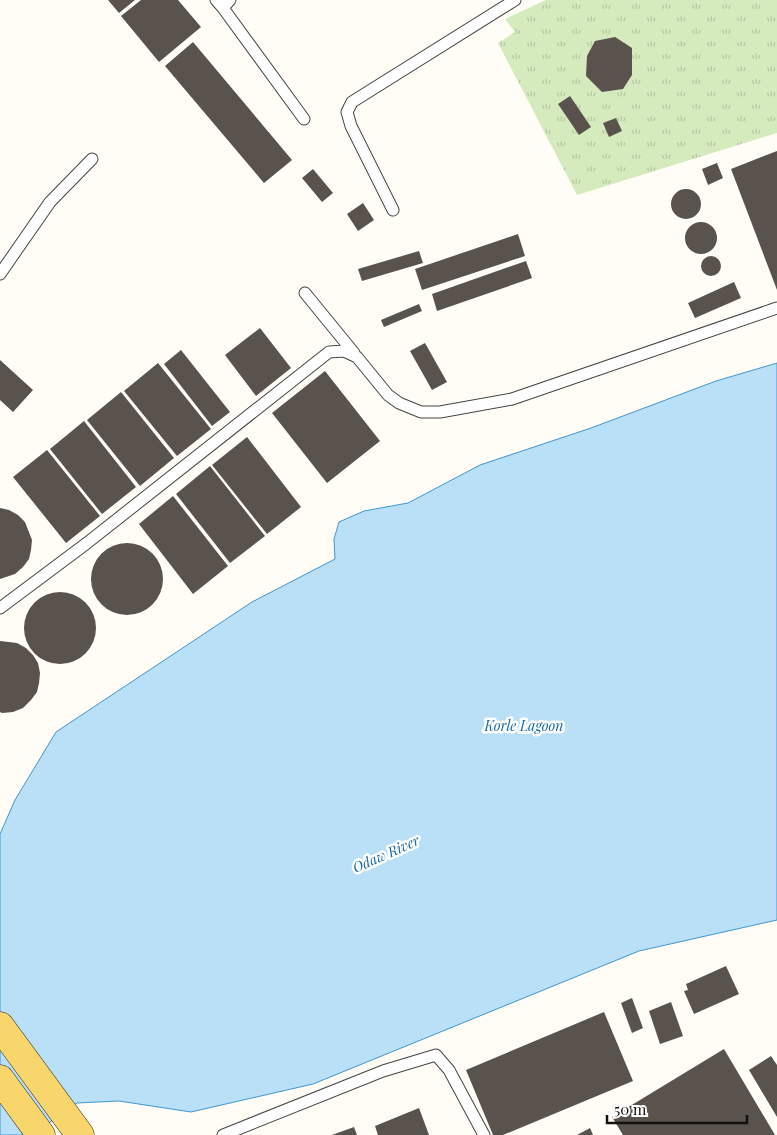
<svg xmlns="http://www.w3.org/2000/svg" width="777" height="1135" viewBox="0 0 777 1135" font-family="'Playfair Display',serif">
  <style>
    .grass { fill: url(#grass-tufts) }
    .water { fill: #b9e0f7; stroke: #3f96cf }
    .building { fill: #5a524d }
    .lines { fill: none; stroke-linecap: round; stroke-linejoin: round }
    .lane-casing { stroke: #444; stroke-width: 13 }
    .primary-casing { stroke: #222; stroke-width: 29 }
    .lane { stroke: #fff; stroke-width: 11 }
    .primary { stroke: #f9d66b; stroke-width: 28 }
    .labels { text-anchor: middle; stroke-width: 5; stroke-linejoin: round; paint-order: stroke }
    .water-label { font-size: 14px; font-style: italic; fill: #1768a6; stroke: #fff }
  </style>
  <defs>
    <pattern id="grass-tufts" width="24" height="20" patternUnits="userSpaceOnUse" patternTransform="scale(1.25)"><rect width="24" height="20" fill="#d5ebbd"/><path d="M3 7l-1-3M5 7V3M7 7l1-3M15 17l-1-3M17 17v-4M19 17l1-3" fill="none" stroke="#b6c8a1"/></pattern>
  </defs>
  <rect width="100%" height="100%" fill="#fffdf5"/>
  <path class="grass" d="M546 0H777V133L577 195 498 43 515 32 505 19Z"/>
  <path class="water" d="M777 363V920L639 951 313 1084 191 1112 119 1101 77 1103 32 1135H0V834L15 800 56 732 252 602 335 559 334 539 339 522 364 511 408 503 480 465 591 428 716 381Z"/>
  <path class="building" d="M108 0H135L119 13Z
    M141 0H178L201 27 159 62 121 16Z
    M615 37 632 48V75L623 89 602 92 586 76 587 56 595 41Z
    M193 42 292 160 264 183 165 66Z
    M570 96 591 127 579 135 558 104Z
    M616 118 622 131 609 137 603 123Z
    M777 151V290L731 169Z
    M717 163 723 178 708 185 702 169Z
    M313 169 333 193 322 202 302 178Z
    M671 204a15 15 0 1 1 30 0a15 15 0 1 1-30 0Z
    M363 203 374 220 358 231 347 214Z
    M685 238a16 16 0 1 1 32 0a16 16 0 1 1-32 0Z
    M518 234 525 256 422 290 415 269Z
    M419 251 423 263 362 281 358 269Z
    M701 266a10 10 0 1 1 20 0a10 10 0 1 1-20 0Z
    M526 261 532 278 437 311 432 294Z
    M734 282 741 298 695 318 688 303Z
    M419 304 422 311 384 327 381 320Z
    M260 328 291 368 256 396 225 355Z
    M425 343 447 382 432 390 410 351Z
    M181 350 230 412 212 426 164 364Z
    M0 360 33 390 13 412 0 400Z
    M158 363 211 429 177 456 124 391Z
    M325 371 380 441 327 483 272 413Z
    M121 392 174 458 140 486 87 420Z
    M84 421 136 487 102 514 50 449Z
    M247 437 301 507 267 534 212 465Z
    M47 450 100 516 66 543 13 477Z
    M210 466 265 536 230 563 176 494Z
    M173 496 228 566 193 594 139 524Z
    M0 508 9 510 18 515 25 522 32 540 31 550 29 559 23 567 15 574 0 579Z
    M91 579a36 36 0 1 1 72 0a36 36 0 1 1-72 0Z
    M24 628a36 36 0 1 1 72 0a36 36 0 1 1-72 0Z
    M0 641 17 643 26 648 33 655 38 663 40 673 39 683 37 692 31 700 23 708 13 712 2 713 0 712Z
    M726 966 739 994 694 1014 684 991 688 990 686 984Z
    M632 998 643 1028 632 1033 621 1003Z
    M671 1002 683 1036 660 1044 649 1011Z
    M604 1012 633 1081 503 1135H493L466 1070Z
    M724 1049 775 1135H623L612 1117Z
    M771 1056 777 1065V1117L749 1070Z
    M419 1108 429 1135H378L375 1126Z
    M354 1127 357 1135H332Z
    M590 1128 593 1135H577Z"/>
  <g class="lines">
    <g class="lane-casing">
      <path id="lane" d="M216 0 223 8 230 0
        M223 8 304 119
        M393 210 351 126 347 112 352 102 515 0
        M0 274 50 202 92 159
        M305 293 354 353
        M0 608 87 543 329 352 344 351 357 357 388 395 399 403 421 412H440L512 399 777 308
        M223 1135 383 1071 436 1055 449 1070 484 1135"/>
    </g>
    <g class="primary-casing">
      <path id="primary" d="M0 1026 80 1135
        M0 1079 41 1135"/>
    </g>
    <use href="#lane" class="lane"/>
    <use href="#primary" class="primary"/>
  </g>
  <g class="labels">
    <g class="water-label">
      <text x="524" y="731">Korle Lagoon</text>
      <text transform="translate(386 854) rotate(-24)" y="5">Odaw River</text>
    </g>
  </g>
  <path d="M607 1115v8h140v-8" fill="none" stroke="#111111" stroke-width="2.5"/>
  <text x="614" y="1115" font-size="15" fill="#111111" stroke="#ffffff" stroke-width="4" paint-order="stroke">50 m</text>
</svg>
